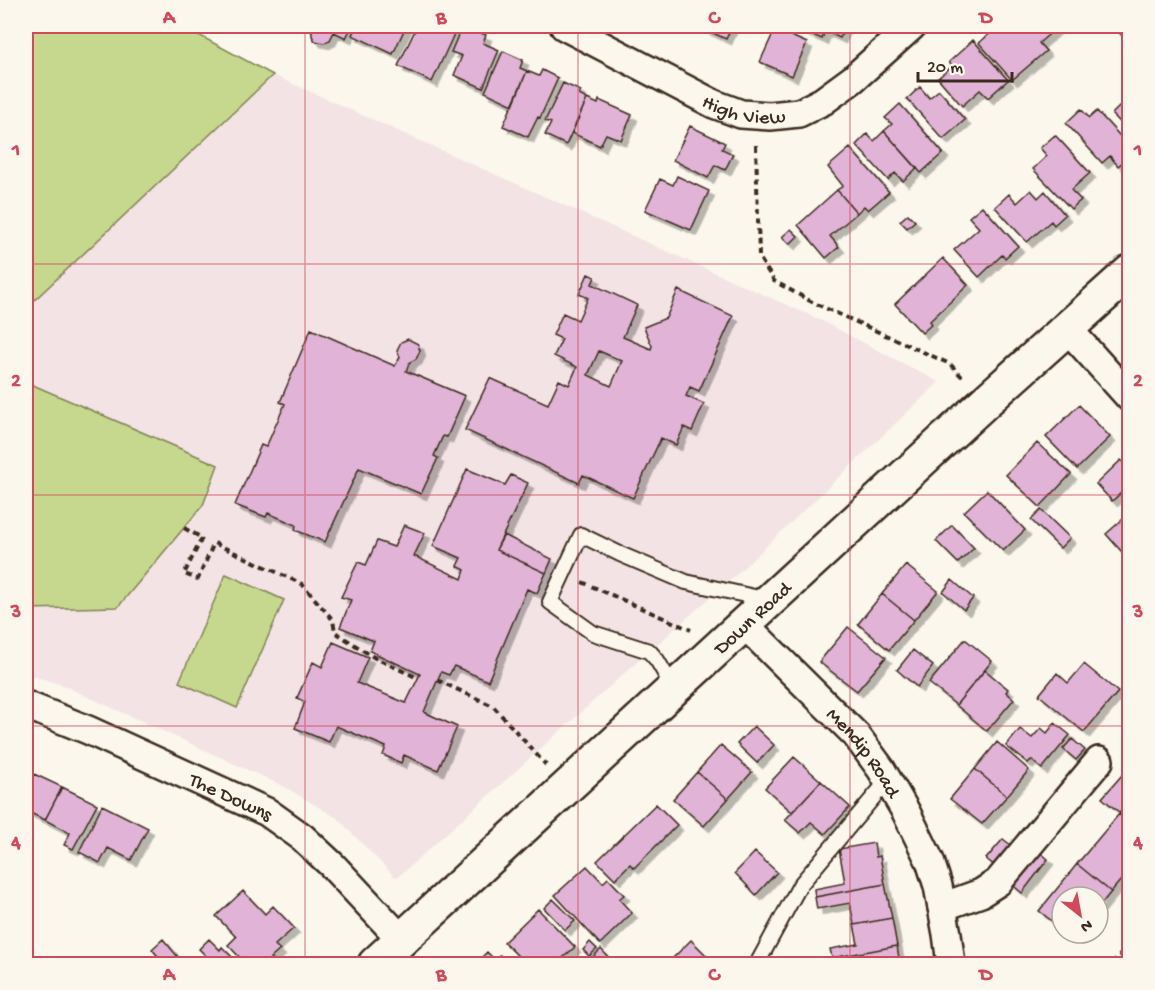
<svg xmlns="http://www.w3.org/2000/svg" width="1155" height="990" viewBox="0 0 1155 990" font-family="'Gochi Hand',sans-serif">
  <style>
    .built { fill: #f3e3e5 }
    .green { fill: #c5d88d; stroke: #808156; stroke-width: 1.5 }
    .building { fill: #e1b3d6; stroke: #3b2a1e; stroke-width: 1.5; fill-rule: evenodd; filter: url(#shadow) }
    .lines { fill: none; stroke-linecap: round; stroke-linejoin: round }
    .service-casing { stroke: #3b2a1e; stroke-width: 18 }
    .minor-casing { stroke: #3b2a1e; stroke-width: 32 }
    .tertiary-casing { stroke: #3b2a1e; stroke-width: 38 }
    .path { stroke: #3b2a1e; stroke-width: 4; stroke-dasharray: 6 4.5; stroke-linecap: butt }
    .service { stroke: #fbf7ec; stroke-width: 14 }
    .minor { stroke: #fbf7ec; stroke-width: 27 }
    .tertiary { stroke: #fbf7ec; stroke-width: 33 }
    .grid { fill: none; stroke: #d1495b; stroke-width: 1.5; stroke-opacity: 0.55 }
    .labels { text-anchor: middle; stroke-width: 4.5; stroke-linejoin: round; paint-order: stroke }
    .street-label { font-size: 20px; fill: #3b2a1e; stroke: #fbf7ec }
    .neatline { fill: none; stroke: #d1495b; stroke-width: 2 }
    .grid-label { font-size: 20px; text-anchor: middle; font-weight: bold; fill: #d1495b }
  </style>
  <defs>
    <filter id="shadow"><feDropShadow dx="5.5" dy="5.5" stdDeviation="0" flood-color="#0004"/></filter>
  </defs>
  <rect width="100%" height="100%" fill="#fbf7ec"/>
  <filter id="ink" filterUnits="userSpaceOnUse"><feTurbulence type="fractalNoise" baseFrequency=".0167" numOctaves="2"/><feDisplacementMap in="SourceGraphic" scale="12" xChannelSelector="R" yChannelSelector="G"/><feConvolveMatrix kernelMatrix="1 2 1 2 8 2 1 2 1" color-interpolation-filters="sRGB"/></filter>
  <g filter="url(#ink)">
    <path class="built" d="M273 75 818 319 939 382 737 574 628 670 399 876 395 877 337 818 285 787 60 684 26 674V308Z"/>
    <path class="green" d="M26 26H182L273 75 26 308Z
      M26 382 218 465 203 505 118 607 26 609Z
      M226 574 284 600 237 708 179 682Z"/>
    <path class="building" d="M306 26H352L346 38 334 32 330 40 324 43 315 41 312 36V31L306 27Z
      M356 26H406L393 54 352 35Z
      M417 26H440L455 32 432 82 398 66Z
      M462 26 486 35 483 43 499 50 483 88 454 75 462 56 451 52Z
      M698 26H732L726 39Z
      M792 26H846L840 38 825 31 822 39Z
      M992 26H1052L1055 29 1039 43 1046 51 1012 80 979 43 995 29Z
      M1113 26H1130V40L1128 42Z
      M775 29 807 43 792 76 760 62Z
      M973 40 1008 80 988 98 980 90 962 106 938 78 952 66 949 62Z
      M503 51 523 60 520 68 527 71 513 105 485 92Z
      M542 70 558 78 540 118 538 117 528 137 503 126 527 71 539 76Z
      M563 83 581 91 579 95 587 99 566 145 545 135 551 123 545 121Z
      M920 87 929 98 939 90 965 120 943 139 907 99Z
      M587 99 598 104 599 100 632 115 621 140 606 134 600 146 572 133Z
      M1124 102 1130 108V132L1112 114Z
      M900 104 943 153 921 173 884 131 892 124 885 118Z
      M1081 109 1089 118 1097 111 1130 147V156L1118 166 1110 156 1102 163 1066 123Z
      M690 126 725 143 722 149 733 154 725 170 715 165 708 178 673 160Z
      M884 131 917 168 903 181 895 173 888 180 856 145 867 134 874 141Z
      M1055 135 1090 173 1071 190 1081 200 1071 209 1033 169 1047 156 1040 148Z
      M850 148 889 192 868 210 864 206 857 213 837 190 843 186 828 167Z
      M677 176 709 191 691 230 645 210 660 179 673 185Z
      M837 190 857 213 830 236 839 247 826 258 798 225Z
      M1031 190 1038 198 1045 191 1065 215 1054 225 1051 221 1027 242 995 207 1009 194 1017 203Z
      M982 206 1018 246 1005 258 1002 255 979 277 954 250 979 228 969 217Z
      M908 214 915 221 907 228 900 221Z
      M791 229 798 236 790 244 782 237Z
      M943 258 968 285 930 321 932 324 922 333 895 304Z
      M588 274 595 277 592 284 637 305 623 337 651 349 652 346 644 327 666 318 678 290 733 316 699 391 690 387 686 396 704 404 692 431 684 427 676 445 661 438 633 498 583 475 579 483 465 430 490 378 548 404 559 380 569 385 577 367 554 356 562 339 553 335 563 313 578 320 588 298 579 294ZM599 351 622 361 611 386 588 375Z
      M311 329 395 366 400 357 397 350 401 342 408 339 418 344 420 351 416 359 410 362 406 371 465 396 447 437 443 436 434 456 438 458 421 494 359 468 325 542 295 530 296 525 268 513 266 517 235 505 261 445 266 447 285 404 280 402Z
      M1079 405 1110 437 1077 469 1046 437Z
      M1037 443 1071 474 1040 507 1006 475Z
      M1121 460 1130 468V485L1112 501 1096 484Z
      M467 469 505 485 511 475 528 483 496 550 546 573 537 593 527 589 488 681 454 666 449 675 441 672 424 712 457 727 438 770 404 755 401 763 383 755 386 747 336 726 329 742 295 728 305 702 297 698 313 662 322 667 333 642 368 657 357 683 406 703 420 674 370 651 374 641 340 627 351 600 341 597 358 562 366 565 377 541 394 547 404 525 425 533 414 556 462 579 465 570 457 566 461 558 433 546Z
      M987 490 1025 530 1003 551 964 512Z
      M1041 510 1070 538 1060 548 1031 520Z
      M1130 513V561L1106 534Z
      M952 525 974 548 958 563 936 541Z
      M504 535 552 559 546 573 496 550Z
      M906 565 938 591 914 620 882 594Z
      M952 580 973 598 964 610 943 592Z
      M882 594 914 620 889 650 858 624Z
      M848 627 886 657 857 691 819 662Z
      M965 639 992 661 956 705 929 683Z
      M913 650 933 666 917 687 897 670Z
      M1084 664 1118 692 1084 732 1039 695 1057 673 1068 683Z
      M985 670 1008 689 1006 692 1014 699 987 731 956 705Z
      M1055 723 1070 735 1042 769 1031 760 1028 763 1006 746 1020 729 1032 738 1041 728 1047 733Z
      M754 726 774 745 757 763 737 744Z
      M1072 739 1085 750 1076 760 1063 749Z
      M997 742 1029 770 1007 796 975 769Z
      M721 745 752 772 728 799 697 772Z
      M794 757 821 781 792 812 765 788Z
      M975 769 1007 796 982 824 950 799Z
      M697 772 728 799 704 826 673 799Z
      M34 774 62 787 45 820 26 811V792Z
      M1122 775 1130 781V802L1120 813 1102 798Z
      M821 781 850 807 825 834 811 822 800 833 785 820Z
      M62 787 97 804 73 849 64 845 70 833 45 820Z
      M656 804 677 825 634 868 630 864 615 879 597 861Z
      M102 805 148 828 131 860 108 848 100 863 79 852Z
      M1119 814 1130 823V869L1111 892 1077 864Z
      M1003 839 1016 849 999 869 986 859Z
      M874 843 876 857 880 856 885 884 815 897 814 889 845 883 839 849Z
      M1036 849 1048 859 1022 893 1009 882Z
      M755 852 777 872 756 895 735 873Z
      M1077 864 1111 892 1098 908V897H1062V920L1057 925 1039 911Z
      M587 866 603 883 608 878 624 895 619 899 632 913 600 944 555 895Z
      M885 884 892 918 854 925 850 903 817 909 815 897Z
      M243 891 265 914 273 906 294 928 275 945 280 950 271 958 277 964H246L228 945 236 937 216 916Z
      M553 899 575 921 565 930 544 908Z
      M538 909 575 947 556 964H526L504 942Z
      M892 918 897 946 832 958 830 949 858 944 854 925Z
      M163 939 183 963 182 964H164L152 949Z
      M209 939 220 950 222 947 239 964H197L206 956 199 949Z
      M691 940 715 964H667Z
      M590 942 597 949 589 956 583 950Z
      M897 946 900 964H859L858 962 833 964 832 958Z
      M601 949 610 959 604 964H598L592 958Z
      M487 952 495 960 500 955 509 964H475Z"/>
    <g class="lines">
      <g class="service-casing">
        <path id="service" d="M674 689 657 660 649 651 593 633 550 602 581 535 620 554 686 582 768 600
          M757 964 800 885 888 780"/>
      </g>
      <g class="minor-casing">
        <g id="minor">
          <path id="s1" d="M564 26 714 104 741 114 770 116 799 113 823 101 853 79 912 26"/>
          <path d="M1068 329 1130 398"/>
          <path id="s2" d="M744 624 856 735 881 769 906 812 930 861 938 886 947 934 951 964"/>
          <path id="s3" d="M26 705 88 730 267 812 302 837 332 865 402 940"/>
          <path d="M942 907 981 893 998 882 1099 761"/>
        </g>
      </g>
      <g class="tertiary-casing">
        <g id="tertiary">
          <path id="s4" d="M375 964 985 402 1130 272"/>
        </g>
      </g>
      <path class="path" d="M756 145 759 257 774 281 814 303 950 364 964 379
        M184 528 202 538 184 574 198 579 214 543 302 584 333 620 335 632 375 658 418 678
        M582 582 691 630
        M437 680 493 706 546 765
        M1112 964 1130 944"/>
      <use href="#service" class="service"/>
      <use href="#minor" class="minor"/>
      <use href="#tertiary" class="tertiary"/>
    </g>
  </g>
  <path class="grid" d="M305 26V964M578 26V964M850 26V964M26 264H1130M26 495H1130M26 726H1130"/>
  <g class="labels">
    <g class="street-label">
      <text dy="7" stroke="none"><textPath href="#s1" startOffset="200">High View</textPath></text>
      <text dy="7" stroke="none"><textPath href="#s4" startOffset="512">Down Road</textPath></text>
      <text dy="7" stroke="none"><textPath href="#s2" startOffset="176">Mendip Road</textPath></text>
      <text dy="7" stroke="none"><textPath href="#s3" startOffset="225">The Downs</textPath></text>
    </g>
  </g>
  <rect width="1155" height="990" fill="none" stroke="#fbf7ec" stroke-width="66"/>
  <g transform="translate(1080 915) rotate(149)"><circle r="28" fill="#fbf7ec" stroke="#aea59a" stroke-width="1.5"/>
  <path d="M0-4.5L10 22L0 15L-10 22Z" fill="#d1495b"/>
  <text y="-9" font-size="16" font-weight="bold" text-anchor="middle" fill="#3b2a1e">N</text>
  </g>
  <path d="M918 72v9h94v-9" fill="none" stroke="#3b2a1e" stroke-width="3"/>
  <text x="927" y="72" font-size="18" fill="#3b2a1e" stroke="#fbf7ec" stroke-width="4.5" paint-order="stroke">20 m</text>
  <rect x="33" y="33" width="1089" height="924" class="neatline"/>
  <g class="grid-label">
    <text x="169" y="23">A</text>
    <text x="441" y="23">B</text>
    <text x="714" y="23">C</text>
    <text x="986" y="23">D</text>
    <text x="16" y="155">1</text>
    <text x="1138" y="155">1</text>
    <text x="16" y="386">2</text>
    <text x="1138" y="386">2</text>
    <text x="16" y="617">3</text>
    <text x="1138" y="617">3</text>
    <text x="16" y="848">4</text>
    <text x="1138" y="848">4</text>
    <text x="169" y="980">A</text>
    <text x="441" y="980">B</text>
    <text x="714" y="980">C</text>
    <text x="986" y="980">D</text>
  </g>
</svg>
